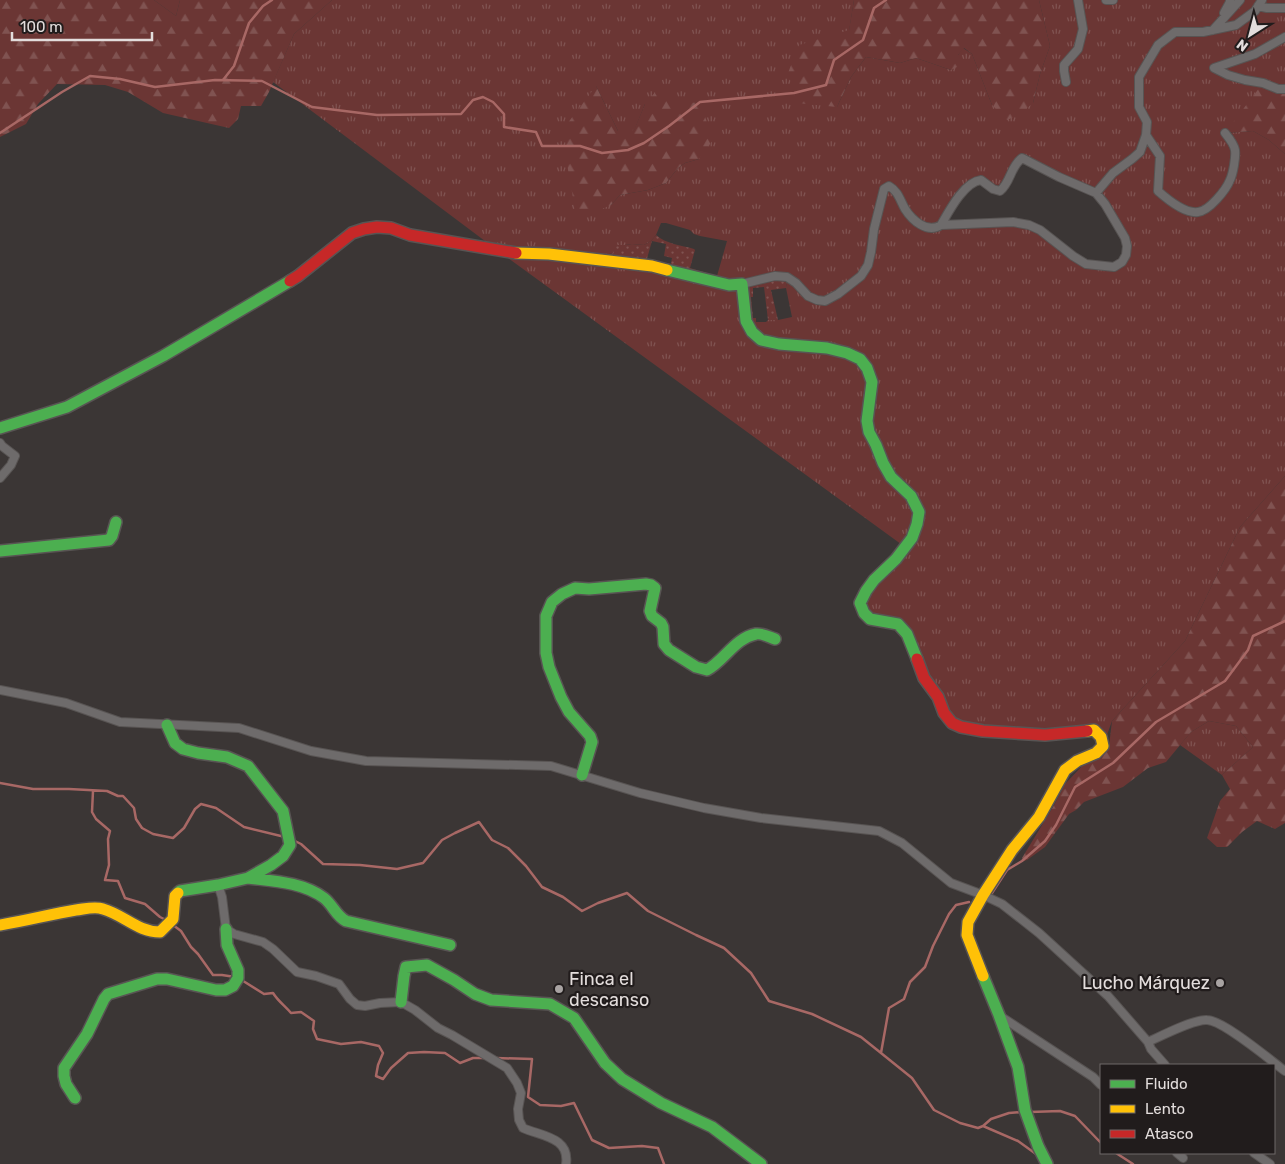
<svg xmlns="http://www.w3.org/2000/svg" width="1285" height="1164" viewBox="0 0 1285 1164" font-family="Rubik,sans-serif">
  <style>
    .grass { fill: url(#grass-tufts); fill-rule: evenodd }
    .forest { fill: url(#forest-firs) }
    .park { fill: url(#park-dots); fill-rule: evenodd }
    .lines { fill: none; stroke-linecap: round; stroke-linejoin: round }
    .stream { stroke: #a86865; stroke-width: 2.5 }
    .street-casing { stroke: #585453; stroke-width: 10 }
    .fast-casing { stroke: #585453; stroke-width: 14 }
    .slow-casing { stroke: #585453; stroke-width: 14 }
    .jam-casing { stroke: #585453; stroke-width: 14 }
    .street { stroke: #6e6b6b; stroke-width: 8 }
    .fast { stroke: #4caf50; stroke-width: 11 }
    .slow { stroke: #ffc107; stroke-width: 11 }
    .jam { stroke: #c62828; stroke-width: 11 }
    .poi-dot { fill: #a8a3a2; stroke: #211c1c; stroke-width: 2 }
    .labels { text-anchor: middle; stroke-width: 4.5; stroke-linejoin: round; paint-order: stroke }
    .poi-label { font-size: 18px; fill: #e3dddc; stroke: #211c1c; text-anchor: start }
  </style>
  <defs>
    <pattern id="grass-tufts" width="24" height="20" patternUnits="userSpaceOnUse" patternTransform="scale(1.25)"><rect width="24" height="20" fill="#6b3634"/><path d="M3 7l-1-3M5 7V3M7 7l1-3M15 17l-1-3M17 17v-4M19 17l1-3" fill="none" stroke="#805351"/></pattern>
    <pattern id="forest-firs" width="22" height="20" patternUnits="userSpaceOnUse" patternTransform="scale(1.25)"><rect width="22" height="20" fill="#6b3634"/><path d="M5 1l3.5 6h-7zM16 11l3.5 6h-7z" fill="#805351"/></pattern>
    <pattern id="park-dots" width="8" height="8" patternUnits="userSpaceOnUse" patternTransform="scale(1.25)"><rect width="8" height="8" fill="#6b3634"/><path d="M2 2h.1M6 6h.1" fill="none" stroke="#805351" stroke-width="1.8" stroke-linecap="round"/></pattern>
  </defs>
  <rect width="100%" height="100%" fill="#3b3635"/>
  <path class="grass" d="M154 0H180L176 16Z
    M332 0H854L837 107 851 77 866 57 900 63 916 58 951 70 958 55 963 48 972 54 992 105 1033 103 1040 74 1050 46 1039 0H1285V89L1226 133 1253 131 1269 140 1285 154V476L1240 527 1185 641 1112 721 1103 746 1094 730 1045 735 952 723 907 634 870 619 860 603 905 547 497 250 273 82 294 34ZM596 86 618 131H634L645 104H679L699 159 685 163 678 168 666 183 648 190 620 195 611 205ZM1022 158 1096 193 1127 246 1122 262 1104 266 1073 256 1029 225H939L961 195 981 180 1000 191ZM661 223H666L690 230 694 234 700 236 727 241 717 276 712 280 594 258 613 253V245H625L632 244 644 245 651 241 656 235ZM787 277 786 288 792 317 778 320H768L766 322H756L746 321 742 284Z
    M1209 721 1236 726 1253 747 1222 775 1180 745 1191 732Z"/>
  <path class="forest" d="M0 0H154L176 16 180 0H332L294 34 269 92 261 106H241L238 119 229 128 163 113 128 92 105 85 57 84 38 104 26 124 0 137Z
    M854 0H1039L1050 46 1040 74 1033 103 1020 114 1007 120 992 105 972 54 964 48 958 55 961 65 951 70 916 58 900 63 866 57 851 77 837 107 797 103 788 73 799 45 849 30Z
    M1263 83 1285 89V154L1269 140 1253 131 1225 133Z
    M596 86 618 131 634 130 645 104 658 89 673 94 679 104 700 102 713 140 699 159 685 163 678 168 666 183 648 190 620 195 611 205 583 217 575 209 565 153 567 124Z
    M1285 476V823L1275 829 1257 821 1242 832 1227 847H1217L1207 838 1220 801 1230 789 1222 775 1253 747 1236 726 1209 721 1191 732 1166 762 1148 768 1123 787 1084 802 1076 810 1069 814 1045 847 1027 860 1024 861 1022 858 1053 807 1065 784 1083 765 1101 758 1109 746 1112 721 1185 641 1240 527Z"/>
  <path class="park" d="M656 235C666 244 681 245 694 249L695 250 690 268 717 276 712 280 592 259 613 253 612 245H625L632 244 644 245 651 241ZM652 241 666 244 664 256 672 258 670 268 646 262Z
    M787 277 786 288 771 290 778 320H768L764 287 753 288V297H751L753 318H756V322L746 321 742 284Z"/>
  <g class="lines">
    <path class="stream" d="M223 80 234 66 249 23 263 6 272 0
      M0 133 62 92 90 76 120 79 155 87 215 80 262 81 312 107 377 115 461 114 473 100 483 97 493 102 504 114V127L536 132 542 146H580L602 153 628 150 644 143 669 126 700 102 794 93 826 85 834 60 863 40 874 8 886 0
      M0 783 33 789H69L107 791 118 796H123L134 808 136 819 142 828 153 834 173 838 184 828 195 809 201 804 216 808 244 827 285 837
      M93 791 92 812 96 819 110 831 108 839 109 865 105 880 118 881 125 898 145 904 160 917 166 920
      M293 840 301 844 323 864 360 865 397 869 423 863 442 840 455 833 479 822 492 840 508 848 526 866 542 887 563 897 582 911 598 903 627 893 648 911 696 935 724 948 751 973 769 1001 812 1014 861 1037 881 1053 912 1078 934 1110 960 1123 978 1128 983 1126 991 1119 1009 1113 1022 1112
      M992 893 1007 870 1022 861 1045 841 1056 825 1075 787 1113 763 1156 722 1225 681 1248 650 1253 636 1285 621
      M173 925 181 931 191 947 198 954 213 975H222L235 977
      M240 979 264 994 273 993C278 1001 285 1006 291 1013L301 1012 314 1021 313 1029 317 1039 341 1044 361 1042 379 1046 383 1053 378 1065 376 1076 383 1079 391 1068 408 1053 424 1052 445 1053 460 1063 473 1058H485
      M881 1053 889 1008 904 999 910 982 925 967 933 946 949 914 956 905 969 902
      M496 1058 532 1059 528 1097 540 1105 561 1106 574 1103 592 1140 609 1148 642 1146 658 1148 664 1164
      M1030 1112 1060 1111 1075 1116 1101 1143
      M983 1126 1018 1141 1036 1154
      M1116 1153 1133 1164"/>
    <g class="street-casing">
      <path id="street" d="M1106 0H1113
        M1258 6 1267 8H1285
        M1224 13 1230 2V0
        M1213 30 1240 0
        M1285 37 1255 54 1214 68 1228 75 1245 80 1263 83 1278 89H1285
        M1066 82 1064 71V65L1078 49 1083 29 1078 0
        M1146 135 1160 156 1158 191C1167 199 1185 214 1198 212 1209 211 1226 190 1230 180 1233 174 1236 157 1235 150 1234 144 1229 138 1225 133
        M1096 193 1113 173 1132 159 1140 152 1146 135 1147 122 1139 107V77L1158 45 1175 32H1203L1236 25 1255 11 1262 0
        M742 284 775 276 787 277 796 283 808 296 817 300 825 301 838 294 861 276 868 265 871 252 874 229 884 189 889 186C898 191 900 200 905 209 912 220 927 234 941 225 949 211 964 182 981 180L993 189 1000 191C1011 182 1010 167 1022 158L1059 177 1096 193 1105 204 1125 238 1127 246 1126 255 1122 262 1114 267 1086 264 1073 256 1040 230 1029 225 1013 222 941 225
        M0 443 2 446 15 456 11 465 0 478
        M0 690 66 703 120 722 239 728 311 751 366 761 551 766 640 793 704 808 761 818 879 831 902 843 951 883 983 895 1002 904 1039 933 1108 996 1148 1042 1151 1049 1165 1065
        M218 885 222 897 226 929 234 934 263 942 273 949 297 972 316 976 339 984 350 999 357 1005 365 1006 380 1003 401 1002 415 1010 438 1028 452 1035 507 1068 517 1083 521 1093 518 1109 519 1120 523 1128C541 1136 570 1137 566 1164
        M1000 1016 1093 1077 1101 1085
        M1148 1042C1161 1036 1194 1019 1207 1020 1223 1020 1270 1060 1285 1071
        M1177 1153 1183 1158
        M1254 1153 1270 1164"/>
    </g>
    <g class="fast-casing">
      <path id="fast" d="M667 270 729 285 742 284 746 321 752 332 761 340 779 344 827 348 847 353 860 359 867 368 872 382 867 421 869 432 876 445 883 463 891 477 911 496 919 512 917 524 912 538 896 559 874 580 866 591 860 603 864 613 870 619 898 624 907 634 917 659
        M0 428 67 407 163 356 290 281
        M0 551 109 540 112 536 116 522
        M167 725 175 743 183 749 198 753 227 757 248 766 283 811 290 845 283 856 271 865 248 878 218 885 180 891 178 893
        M582 775 592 742 590 736 569 712 561 697 549 667 546 653V616L552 602 562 594 575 588 589 589 646 584 651 585 655 588 650 611 652 616 661 623 663 627 664 644 669 650 696 667 707 670C724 661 735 638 756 634 762 633 769 637 775 639
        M248 878C273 881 303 882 324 898 333 905 336 916 346 921L450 945
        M983 976 999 1015 1018 1067 1025 1110 1038 1146 1047 1164
        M401 1002 404 976 406 967 427 965 454 980 475 994 491 1000 550 1004 574 1018 605 1063 622 1079 661 1103 712 1127 761 1164
        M75 1098 66 1084 64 1076V1068L87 1034 104 999 108 994 157 979H167L216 990H225L233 986 238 978V970L227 945 226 929"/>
    </g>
    <g class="slow-casing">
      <path id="slow" d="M516 253 549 254 652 266 667 270
        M0 925C26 921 51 914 76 910 85 909 95 906 103 909 124 915 138 932 160 932L173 919 175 896 178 893
        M983 976 967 935 968 922 983 895 1012 850 1039 817 1065 770 1077 761 1096 753 1103 746 1101 737 1094 730 1087 731"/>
    </g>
    <g class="jam-casing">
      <path id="jam" d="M290 281 298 276 352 233 364 229 377 227 391 228 410 235 516 253
        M917 659 924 678 938 697 944 713 952 723 961 727 983 731 1045 735 1087 731"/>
    </g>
    <use href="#street" class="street"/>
    <use href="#fast" class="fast"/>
    <use href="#slow" class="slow"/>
    <use href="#jam" class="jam"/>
  </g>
  <g class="poi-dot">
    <circle cx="1220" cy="983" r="5"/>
    <circle cx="559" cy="989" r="5"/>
  </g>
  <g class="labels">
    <g class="poi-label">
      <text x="569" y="985">Finca el<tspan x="569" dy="21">descanso</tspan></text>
      <text x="1210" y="989" text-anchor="end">Lucho Márquez</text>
    </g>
  </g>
  <rect x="1100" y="1064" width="175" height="90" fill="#211c1c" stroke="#6f6969"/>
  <rect x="1110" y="1080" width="25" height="8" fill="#4caf50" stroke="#6f6969"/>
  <text x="1145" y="1089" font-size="15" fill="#e3dddc">Fluido</text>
  <rect x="1110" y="1105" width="25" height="8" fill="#ffc107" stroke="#6f6969"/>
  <text x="1145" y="1114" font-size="15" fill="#e3dddc">Lento</text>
  <rect x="1110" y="1130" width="25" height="8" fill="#c62828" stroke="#6f6969"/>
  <text x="1145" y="1139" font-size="15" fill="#e3dddc">Atasco</text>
  <g transform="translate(1250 35) rotate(216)" stroke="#211c1c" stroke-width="4" paint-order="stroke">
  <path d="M0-4L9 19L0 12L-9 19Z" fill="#e3dddc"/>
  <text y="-8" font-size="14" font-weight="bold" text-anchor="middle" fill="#e3dddc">N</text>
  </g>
  <path d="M12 32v8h140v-8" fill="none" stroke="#e3dddc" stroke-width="2.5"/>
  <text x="20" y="32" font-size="15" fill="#e3dddc" stroke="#211c1c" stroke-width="4" paint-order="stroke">100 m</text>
</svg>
